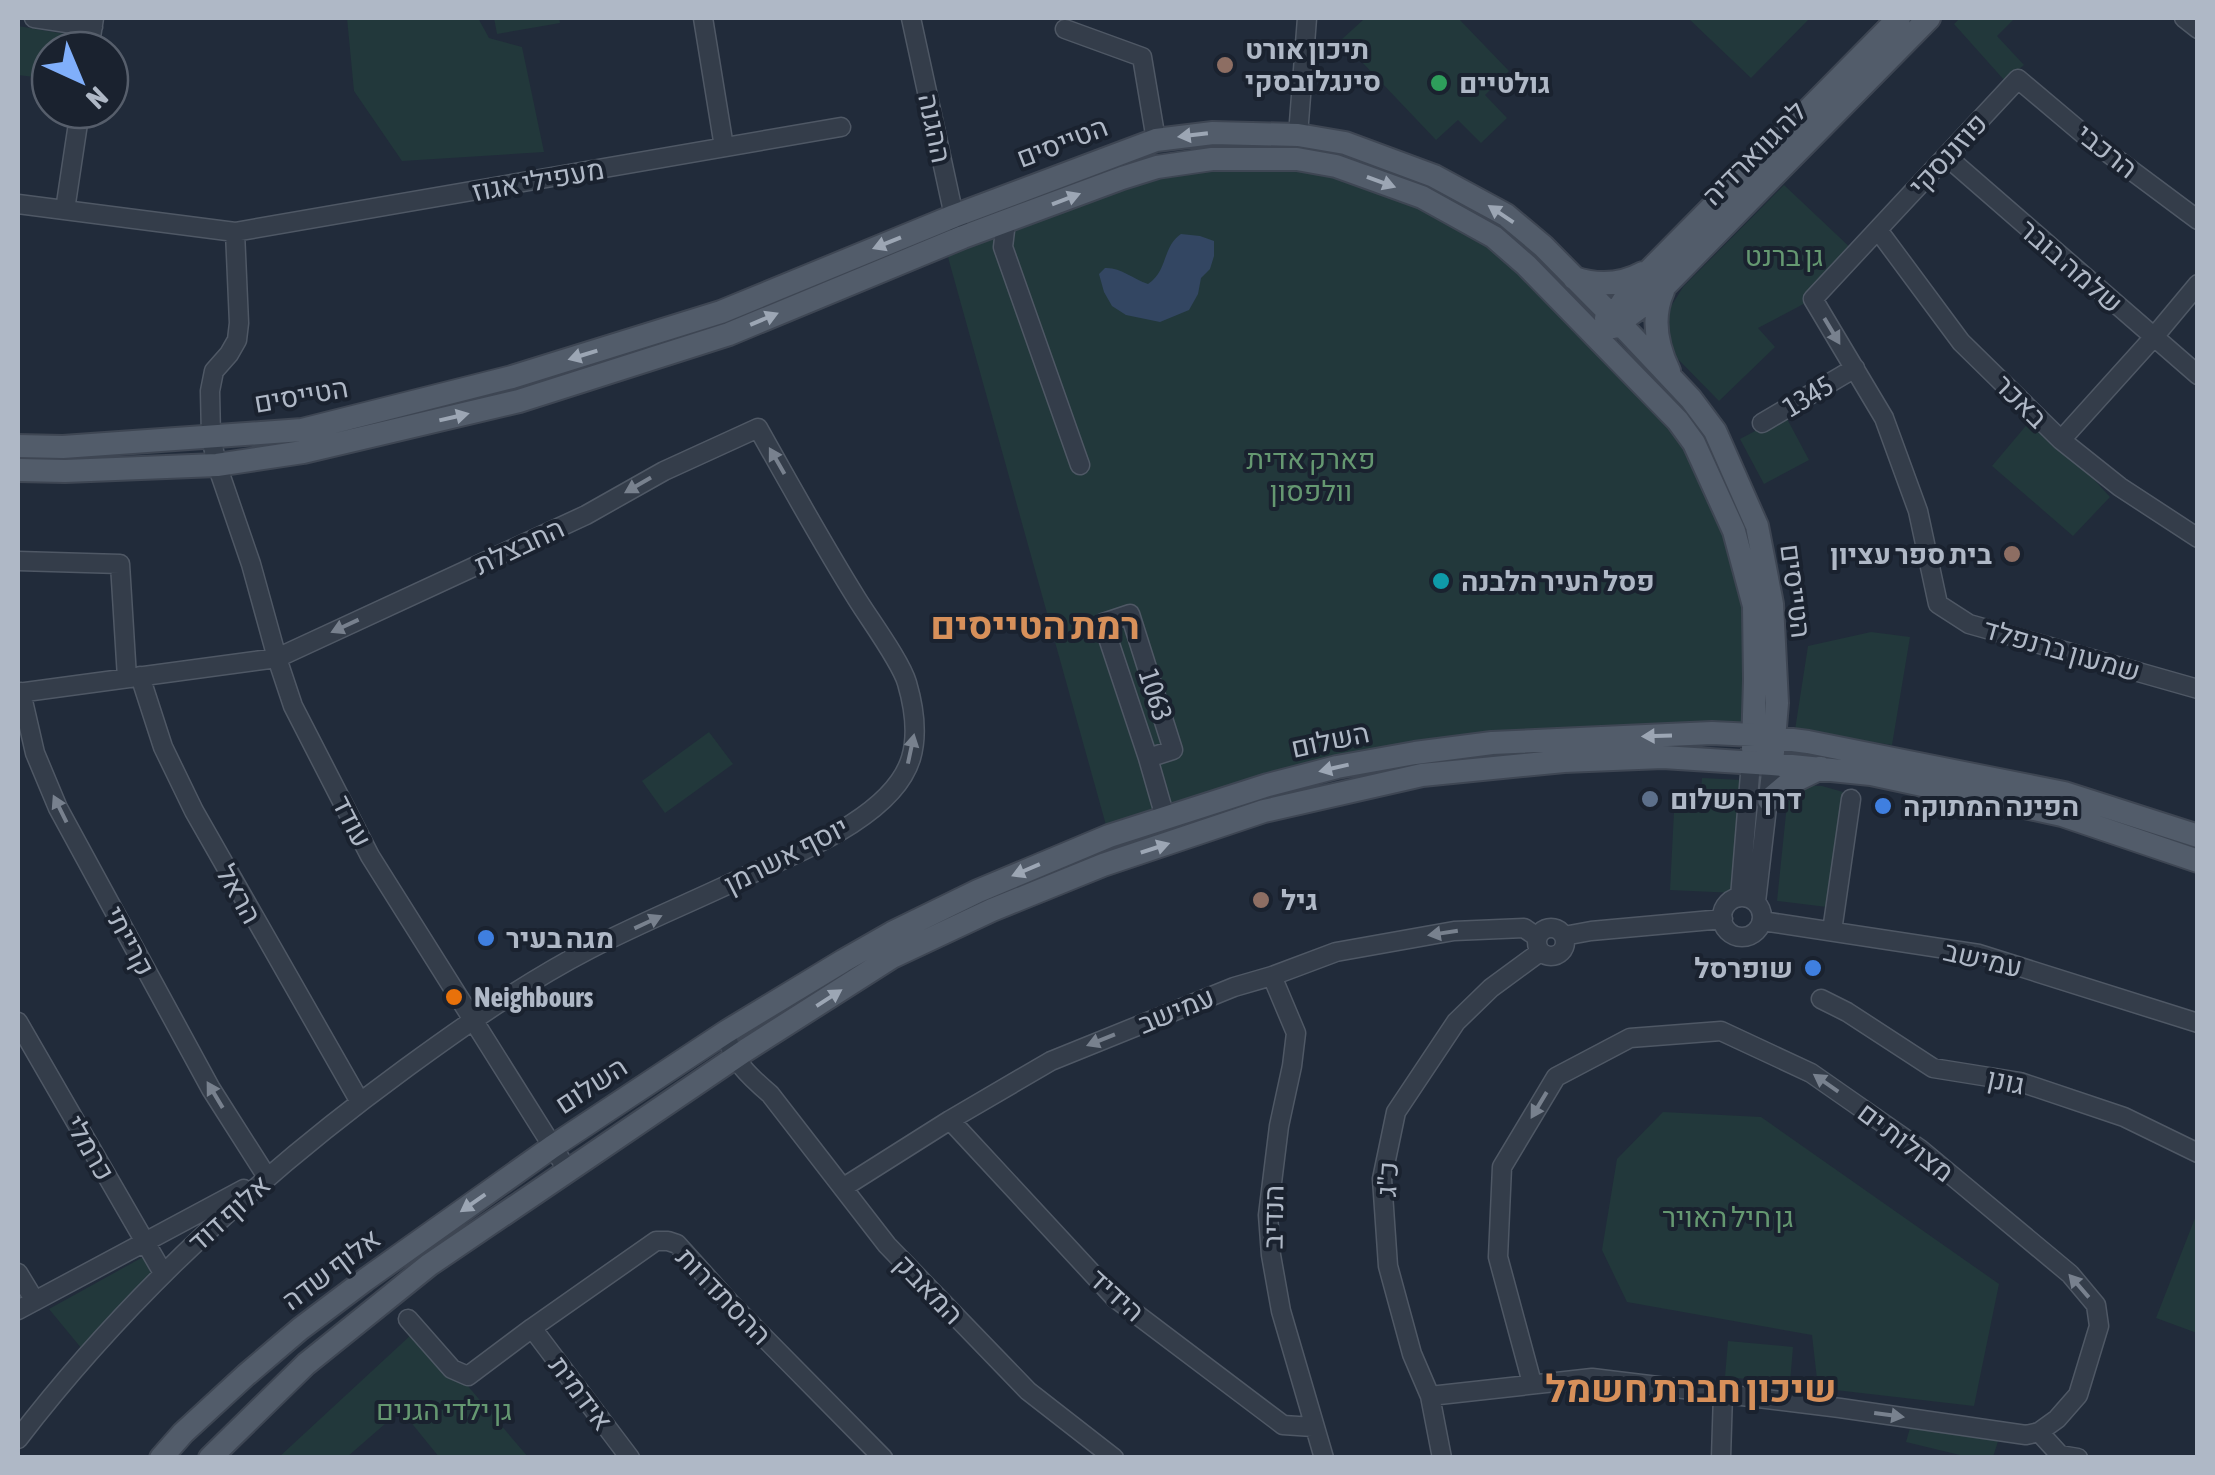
<svg xmlns="http://www.w3.org/2000/svg" width="2215" height="1475" viewBox="0 0 2215 1475" font-family="'Asap Condensed',Heebo,sans-serif">
  <style>
    .green { fill: #22383b }
    .water { fill: #334662 }
    .lines { fill: none; stroke-linecap: round; stroke-linejoin: round }
    .minor-casing { stroke: #4f5865; stroke-width: 21 }
    .major-casing { stroke: #3e4653; stroke-width: 26 }
    .minor { stroke: #343d4a; stroke-width: 18 }
    .major { stroke: #525c6a; stroke-width: 22 }
    .oneway { fill: #9ca6b4 }
    .oneway2 { fill: #78818e }
    .education-dot { fill: #8d6e63; stroke: #1a222f; stroke-width: 4 }
    .leisure-dot { fill: #2e9e5b; stroke: #1a222f; stroke-width: 4 }
    .culture-dot { fill: #0f9aa8; stroke: #1a222f; stroke-width: 4 }
    .service-dot { fill: #5c6f8a; stroke: #1a222f; stroke-width: 4 }
    .shop-dot { fill: #3f7fe0; stroke: #1a222f; stroke-width: 4 }
    .food-dot { fill: #e8710a; stroke: #1a222f; stroke-width: 4 }
    .labels { text-anchor: middle; stroke-width: 8; stroke-linejoin: round; paint-order: stroke }
    .poi-label { font-size: 28px; font-weight: bold; fill: #afb8c6; stroke: #1a222f; text-anchor: start }
    .street-label { font-size: 28px; fill: #afb8c6; stroke: #1a222f }
    .park-label { font-size: 28px; fill: #659871; stroke: #1a222f }
    .district-label { font-size: 38px; font-weight: bold; fill: #d7905a; stroke: #1a222f }
  </style>
  <rect width="100%" height="100%" fill="#212b3a"/>
  <path class="green" d="M347 18H478L489 38 522 47 544 152 402 161 354 91Z
    M494 18H559L560 23 497 34Z
    M1362 18H1458L1509 71 1485 95 1507 118 1481 143 1458 120 1436 140 1341 40 1363 20Z
    M1688 18H1810L1751 78Z
    M1960 18H2015L1997 36 2024 65 2005 81 1954 24Z
    M18 26 77 36 75 50H50V79L18 75Z
    M1332 169 1489 239 1677 431 1704 482 1754 606V735L1415 753 1109 836 946 250 1161 170Z
    M1784 185 1856 253 1813 299 1758 328 1775 347 1719 401 1673 354 1667 336 1665 316 1683 287Z
    M1785 415 1809 460 1764 484 1740 439Z
    M2035 415 2110 497 2073 536 1992 466Z
    M1871 632 1910 637 1892 745 1795 730 1808 646Z
    M709 732 733 764 665 813 642 781Z
    M1702 778 1741 780 1735 893 1670 890 1674 812H1700Z
    M1805 785 1822 786 1843 792 1827 907 1777 901 1787 804 1793 792Z
    M1663 1112 1761 1117 1999 1284 1974 1406 1818 1388 1812 1335 1627 1302 1602 1250 1617 1159Z
    M2197 1213V1333L2156 1318Z
    M143 1257 152 1275 82 1349 49 1309Z
    M412 1334 467 1385 528 1457H439L401 1410 347 1457 278 1458Z
    M1728 1341 1793 1347 1790 1383 1725 1377Z
    M1912 1421 2001 1432 1993 1457H1968L1906 1442Z"/>
  <path class="water" d="M1181 234 1200 236 1214 241V256L1210 269 1201 278 1198 294 1189 310 1160 322 1126 315 1112 306 1104 292 1099 274 1105 268C1120 267 1133 279 1148 284 1168 271 1162 247 1181 234Z"/>
  <g class="lines">
    <g class="minor-casing">
      <path id="minor" d="M34 18 93 27
        M703 18 724 147
        M911 18 954 216 959 227
        M2184 18 2198 29
        M1065 29 1142 57 1156 140
        M89 50 94 18
        M1298 135 1307 18
        M1946 156 2198 375
        M18 204 235 232 841 127
        M65 210 80 110
        M2198 220 2088 138 2018 79 1813 299 1884 418 1918 511 1938 604 1969 624 2198 689
        M1006 222 1003 247 1080 465
        M1878 230 1961 342 2061 440 2120 487 2198 538
        M235 232 239 323 237 340 229 354 214 371 210 391 211 437 217 465 251 564 277 658 293 706 370 856 568 1171
        M1762 423 1855 368
        M2061 440 2153 338 2198 284
        M18 561 120 564 127 678
        M140 676 163 747 194 811 360 1102
        M21 692 35 753 58 808 211 1089 267 1177
        M18 693 277 658 586 515 664 471 758 428C790 485 822 543 857 599 870 620 901 662 907 683 914 707 918 734 911 758 893 818 794 854 742 878 692 902 640 923 590 949 526 982 465 1025 406 1068 261 1174 127 1297 18 1439
        M1148 758 1103 623 1130 614 1173 750 1148 758 1165 817
        M1722 917a20 20 0 1 1 40 0a20 20 0 1 1-40 0Z
        M1740 897 1751 762
        M1756 902 1772 764
        M1762 921 1979 954 2198 1023
        M1537 942a14 14 0 1 1 28 0a14 14 0 1 1-28 0Z
        M1832 931 1851 799
        M1564 936 1591 931 1723 919
        M1272 976 1296 1033 1292 1066 1279 1126 1268 1215 1271 1255 1281 1311 1324 1458
        M1821 999 1847 1012 1933 1068 2020 1082 2124 1117 2198 1153
        M18 1022 163 1273
        M726 1032C730 1059 750 1077 770 1094L887 1245 1028 1391 1114 1458
        M950 1120 1115 1298 1283 1425 1313 1427
        M844 1187 950 1120 1051 1061 1234 987 1272 976 1336 952 1454 931 1524 928 1537 937
        M18 1273 35 1301
        M18 1310 244 1189
        M408 1319 452 1369 468 1376 532 1328 656 1241H668L677 1244 732 1305 883 1458
        M532 1328 630 1458
        M1430 1396 1592 1378 1840 1408 2026 1435 2039 1432 2057 1419 2078 1395 2099 1326 2096 1305 2070 1274 1920 1149 1811 1073 1721 1031 1630 1038 1556 1077 1502 1167 1498 1257 1532 1383
        M2039 1432 2060 1455 2078 1458
        M1442 1458 1430 1396 1412 1354 1388 1266 1382 1179 1396 1112 1456 1022 1491 988 1540 952
        M1721 1458 1723 1393"/>
    </g>
    <g class="major-casing">
      <path id="major" d="M1574 278C1598 286 1621 285 1643 273
        M1663 291C1651 318 1657 346 1669 371
        M1606 318 1627 317 1654 297 1929 18
        M1614 327C1615 310 1625 298 1635 285L1899 18
        M18 446 63 447 302 430 512 377 721 312 954 216 1156 140 1213 133 1298 135 1345 143 1434 176 1506 215 1543 246 1628 332 1691 399 1715 431 1757 526 1772 604 1777 703 1772 764
        M18 470 65 471 217 465 303 452 519 401 729 334 963 237 1122 178 1157 167 1212 159H1297L1336 166 1422 197 1494 237 1526 265 1678 421 1694 443 1734 531 1754 606 1755 680 1753 749
        M1769 800 1788 784 1821 768
        M161 1458 183 1433 246 1375 300 1329 365 1280 552 1147 726 1032 843 961 892 933 978 891 1109 836 1268 785 1337 767 1415 753 1492 743 1712 733 1754 735 1808 742 2064 793 2198 836
        M210 1458 306 1364 429 1265 746 1050 892 957 992 910 1103 865 1264 811 1422 775 1564 761 1663 757 1772 764 1871 774 2062 815 2198 861"/>
    </g>
    <use href="#minor" class="minor"/>
    <use href="#major" class="major"/>
  </g>
  <defs><path id="oneway-solid" d="M-6-.8H1V-3.2L6.5 0L1 3.2V.8H-6Z" transform="scale(2.5)"/></defs>
  <g class="oneway">
    <use href="#oneway-solid" transform="translate(1193 135) rotate(173)"/>
    <use href="#oneway-solid" transform="translate(1381 182) rotate(20)"/>
    <use href="#oneway-solid" transform="translate(1066 199) rotate(-21)"/>
    <use href="#oneway-solid" transform="translate(1501 214) rotate(-146)"/>
    <use href="#oneway-solid" transform="translate(887 243) rotate(158)"/>
    <use href="#oneway-solid" transform="translate(764 319) rotate(-23)"/>
    <use href="#oneway-solid" transform="translate(583 355) rotate(163)"/>
    <use href="#oneway-solid" transform="translate(454 417) rotate(-13)"/>
    <use href="#oneway-solid" transform="translate(1657 736) rotate(178)"/>
    <use href="#oneway-solid" transform="translate(1334 768) rotate(167)"/>
    <use href="#oneway-solid" transform="translate(1155 848) rotate(-18)"/>
    <use href="#oneway-solid" transform="translate(1026 870) rotate(157)"/>
    <use href="#oneway-solid" transform="translate(829 998) rotate(-33)"/>
    <use href="#oneway-solid" transform="translate(473 1203) rotate(145)"/>
  </g>
  <g class="oneway2">
    <use href="#oneway-solid" transform="translate(1832 331) rotate(59)"/>
    <use href="#oneway-solid" transform="translate(777 461) rotate(-120)"/>
    <use href="#oneway-solid" transform="translate(638 485) rotate(150)"/>
    <use href="#oneway-solid" transform="translate(345 626) rotate(155)"/>
    <use href="#oneway-solid" transform="translate(911 749) rotate(-78)"/>
    <use href="#oneway-solid" transform="translate(60 809) rotate(-116)"/>
    <use href="#oneway-solid" transform="translate(648 922) rotate(-25)"/>
    <use href="#oneway-solid" transform="translate(1443 933) rotate(171)"/>
    <use href="#oneway-solid" transform="translate(1101 1040) rotate(158)"/>
    <use href="#oneway-solid" transform="translate(1826 1083) rotate(-145)"/>
    <use href="#oneway-solid" transform="translate(215 1095) rotate(-121)"/>
    <use href="#oneway-solid" transform="translate(1539 1105) rotate(121)"/>
    <use href="#oneway-solid" transform="translate(2079 1286) rotate(-131)"/>
    <use href="#oneway-solid" transform="translate(1889 1415) rotate(8)"/>
  </g>
  <g class="education-dot">
    <circle cx="1225" cy="65" r="10"/>
    <circle cx="2012" cy="554" r="10"/>
    <circle cx="1261" cy="900" r="10"/>
  </g>
  <circle class="leisure-dot" cx="1439" cy="83" r="10"/>
  <circle class="culture-dot" cx="1441" cy="581" r="10"/>
  <circle class="service-dot" cx="1650" cy="799" r="10"/>
  <g class="shop-dot">
    <circle cx="1883" cy="806" r="10"/>
    <circle cx="486" cy="938" r="10"/>
    <circle cx="1813" cy="968" r="10"/>
  </g>
  <circle class="food-dot" cx="454" cy="997" r="10"/>
  <g class="labels">
    <g class="poi-label">
      <text x="1245" y="59">תיכון אורט<tspan x="1245" dy="32">סינגלובסקי</tspan></text>
      <text x="1459" y="93">גולטיים</text>
      <text x="1992" y="564" text-anchor="end">בית ספר עציון</text>
      <text x="1461" y="591">פסל העיר הלבנה</text>
      <text x="1670" y="809">דרך השלום</text>
      <text x="1903" y="816">הפינה המתוקה</text>
      <text x="1281" y="910">גיל</text>
      <text x="506" y="948">מגה בעיר</text>
      <text x="1793" y="978" text-anchor="end">שופרסל</text>
      <text x="474" y="1007">Neighbours</text>
    </g>
    <g class="street-label">
      <text transform="translate(935 128) rotate(78)" y="10">ההגנה</text>
      <text transform="translate(1062 142) rotate(-21)" y="10">הטייסים</text>
      <text transform="translate(2107 151) rotate(38)" y="10">הרכבי</text>
      <text transform="translate(1754 153) rotate(-45)" y="10">לה גווארדיה</text>
      <text transform="translate(1948 154) rotate(-47)" y="10">פוזננסקי</text>
      <text transform="translate(538 180) rotate(-10)" y="10">מעפילי אגוז</text>
      <text transform="translate(2071 266) rotate(41)" y="10">שלמה בובר</text>
      <text transform="translate(301 395) rotate(-10)" y="10">הטייסים</text>
      <text transform="translate(1808 396) rotate(-31)" y="10">1345</text>
      <text transform="translate(2021 401) rotate(45)" y="10">באכר</text>
      <text transform="translate(519 546) rotate(-25)" y="10">החבצלת</text>
      <text transform="translate(1796 591) rotate(83)" y="10">הטייסים</text>
      <text transform="translate(2062 650) rotate(16)" y="10">שמעון ברנפלד</text>
      <text transform="translate(1156 695) rotate(72)" y="10">1063</text>
      <text transform="translate(1330 740) rotate(-12)" y="10">השלום</text>
      <text transform="translate(352 821) rotate(63)" y="10">עודד</text>
      <text transform="translate(786 855) rotate(-27)" y="10">יוסף אשרמן</text>
      <text transform="translate(239 894) rotate(61)" y="10">הראל</text>
      <text transform="translate(130 941) rotate(62)" y="10">קרייתי</text>
      <text transform="translate(1983 959) rotate(13)" y="10">עמישב</text>
      <text transform="translate(1176 1010) rotate(-22)" y="10">עמישב</text>
      <text transform="translate(2006 1081) rotate(12)" y="10">גונן</text>
      <text transform="translate(591 1085) rotate(-33)" y="10">השלום</text>
      <text transform="translate(1906 1142) rotate(37)" y="10">מצולות ים</text>
      <text transform="translate(90 1148) rotate(60)" y="10">כרמלי</text>
      <text transform="translate(1387 1179) rotate(-86)" y="10">כ"ג</text>
      <text transform="translate(229 1213) rotate(-42)" y="10">אלוף דוד</text>
      <text transform="translate(1273 1217) rotate(-89)" y="10">הנדיב</text>
      <text transform="translate(331 1269) rotate(-37)" y="10">אלוף שדה</text>
      <text transform="translate(929 1289) rotate(46)" y="10">המאבק</text>
      <text transform="translate(1117 1295) rotate(42)" y="10">הידיד</text>
      <text transform="translate(724 1296) rotate(46)" y="10">ההסתדרות</text>
      <text transform="translate(581 1393) rotate(53)" y="10">אידמית</text>
    </g>
    <g class="park-label">
      <text x="1784" y="266">גן ברנט</text>
      <text x="1311" y="469">פארק אדית<tspan x="1311" dy="32">וולפסון</tspan></text>
      <text x="1728" y="1227">גן חיל האויר</text>
      <text x="444" y="1420">גן ילדי הגנים</text>
    </g>
    <g class="district-label">
      <text x="1035" y="639">רמת הטייסים</text>
      <text x="1691" y="1402">שיכון חברת חשמל</text>
    </g>
  </g>
  <rect width="2215" height="1475" fill="none" stroke="#afb8c6" stroke-width="40"/>
  <g transform="translate(80 80) rotate(136)"><circle r="48" fill="#1a222f" stroke="#565e6b" stroke-width="2.5"/>
  <path d="M0-8L18 38L0 25L-18 38Z" fill="#80affb"/>
  <text y="-15" font-size="28" font-weight="bold" text-anchor="middle" fill="#afb8c6">N</text>
  </g>
</svg>
